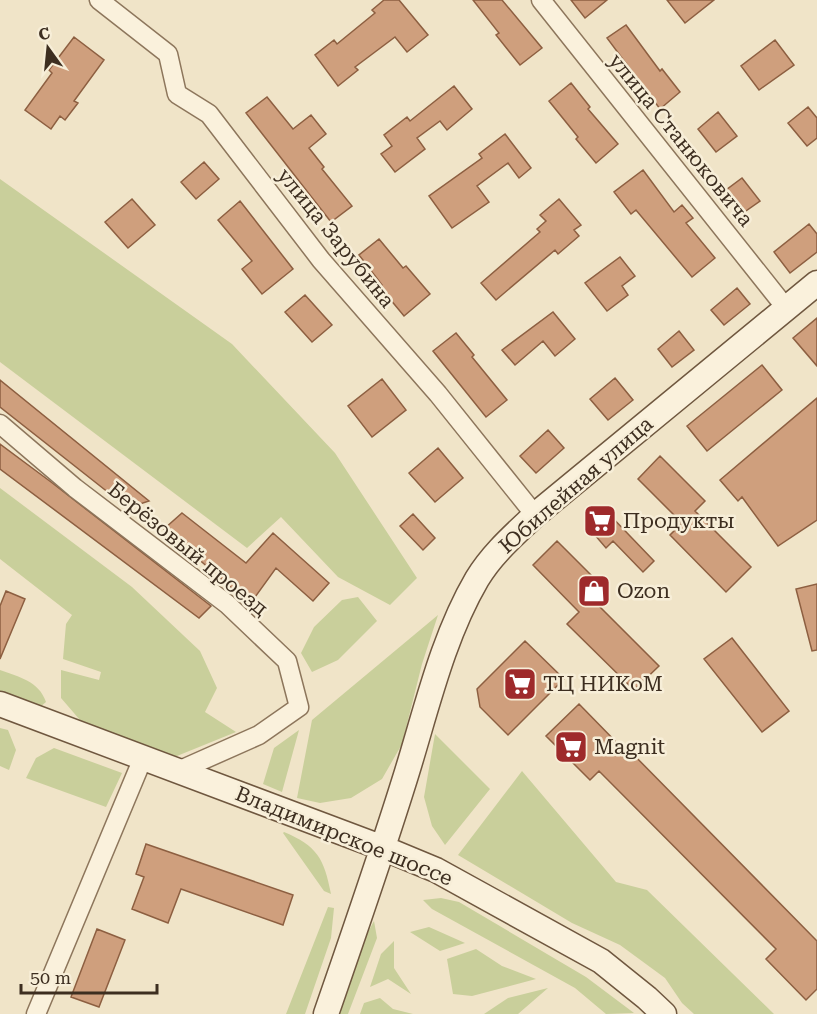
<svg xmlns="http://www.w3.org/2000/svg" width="817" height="1014" viewBox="0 0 817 1014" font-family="'Roboto Serif',serif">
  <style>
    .green { fill: #c9cf9b }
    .building { fill: #cf9f7d; stroke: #8d5f41; stroke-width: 1.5 }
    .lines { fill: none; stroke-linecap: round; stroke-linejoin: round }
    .street-casing { stroke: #8d765c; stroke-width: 21 }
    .secondary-casing { stroke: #6f573f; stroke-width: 27 }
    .street { stroke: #faf1dc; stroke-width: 18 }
    .secondary { stroke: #faf1dc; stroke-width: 24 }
    .labels { text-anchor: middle; stroke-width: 5; stroke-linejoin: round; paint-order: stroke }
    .street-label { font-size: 21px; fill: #3d2e20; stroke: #f7eed8 }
    .poi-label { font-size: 21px; fill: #3d2e20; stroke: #f7eed8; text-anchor: start }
  </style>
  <rect width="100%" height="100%" fill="#f0e4c8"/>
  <path class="green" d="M0 179 232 344 335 453 417 578 390 605 338 577 281 517 247 548 0 362Z
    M0 488 132 587 200 651 217 688 205 712 236 732 172 758 86 727 61 698V670L99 680 101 672 63 659 66 624 72 615 0 559Z
    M358 597 377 621 338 660 312 672 301 653 314 627 342 600Z
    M438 615 422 664 402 744 382 779 351 798 320 803 297 798 312 720Z
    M0 670C19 677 39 681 46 702L40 707 0 693Z
    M0 728 8 730 16 750 9 770 0 766Z
    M299 730 282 792 263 784 274 748Z
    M435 734 490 789 445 845 432 826 424 797Z
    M54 748 122 773 106 807 26 778 36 758Z
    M522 771 616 882 647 890 774 1014H694L682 1003 665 978 620 945 572 923 458 855Z
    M284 832C317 846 324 858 331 894L324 891 283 833Z
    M441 898 459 902 586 977 634 1013 606 1014 575 988 432 909 423 900Z
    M328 907 334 908 331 938 305 1014H286Z
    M374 921 377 938 348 1014H338L363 941Z
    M429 927 465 943 440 951 410 932Z
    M394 941V968L411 994 388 979 370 987 381 954Z
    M476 949 502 966 536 979 472 996 453 994 447 959Z
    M548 988 518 1014H484L508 998Z
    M380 998 393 1009 413 1014H360L364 1003Z"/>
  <path class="building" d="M384 0H399L428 35 407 52 395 37 355 67 358 70 338 86 315 55 334 40 337 44 375 13 372 10Z
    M473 0H502L542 48 520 65 496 35 499 33Z
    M571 0H607L585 18Z
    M667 0H714L685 23Z
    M626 25 660 71 662 69 680 92 660 109 607 38Z
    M74 37 104 60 74 101 78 103 65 120 60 116 51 129 25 110 52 73 49 70Z
    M775 40 794 65 759 90 741 66Z
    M571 83 590 107 588 109 618 144 596 163 576 139 578 137 549 101Z
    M454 86 472 109 447 130 440 121 417 138 425 149 395 172 381 154 392 146 384 135 407 117 410 121Z
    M267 97 293 129 311 115 326 134 309 148 324 167 322 169 352 206 331 222 246 113Z
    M808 107 817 118V138L807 146 788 123Z
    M718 112 737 136 716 152 698 129Z
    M505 134 531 168 519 178 508 163 477 186 489 202 452 228 429 196 482 158 479 154Z
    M204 162 219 179 196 199 181 182Z
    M643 170 674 212 682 205 693 218 686 223 715 258 692 277 636 210 631 214 614 192Z
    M742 178 760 201 743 213 726 190Z
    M132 199 155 225 128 248 105 222Z
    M559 199 581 225 574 230 579 236 558 254 555 250 496 300 481 283 540 232 537 229 546 221 540 215Z
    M240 201 293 269 262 294 242 269 252 261 218 220Z
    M809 224 817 234V252L790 273 774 252Z
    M379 239 403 268 406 266 430 294 404 316 380 287 382 285 359 255Z
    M620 257 635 276 622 286 628 295 607 311 585 283Z
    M737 288 750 304 724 325 711 310Z
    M305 295 332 325 312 342 285 312Z
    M553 312 575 339 555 356 543 341 515 365 502 350Z
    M817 318V366L793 338Z
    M679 331 694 350 672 367 658 349Z
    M456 333 474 355 472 357 507 400 486 417 433 351Z
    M762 365 782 390 707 451 687 426Z
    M615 378 633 400 608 420 590 399Z
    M382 379 406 410 372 437 348 406Z
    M0 380 149 501 128 508 0 407Z
    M817 398V520L778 546 742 497 738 501 720 480Z
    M548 430 564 448 536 473 520 456Z
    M0 444 51 482 211 606 199 618 0 469Z
    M438 448 463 478 435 502 409 473Z
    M660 456 705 501 695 511 751 567 726 592 670 535 682 523 638 479Z
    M606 511 654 561 643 572 613 541 606 548 588 527Z
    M182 513 246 563 273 533 329 583 313 601 276 568 250 604 164 529Z
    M413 514 435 538 423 550 400 526Z
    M557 541 604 588 592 599 659 666 634 690 567 624 579 612 533 565Z
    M817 584V650L812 651 796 589Z
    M6 591 25 599 0 659V606Z
    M732 638 789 711 762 732 704 659Z
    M525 641 564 679 508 735 480 707 477 689Z
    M579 704 623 749 626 747 817 941V989L806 1000 766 959 776 949 599 771 590 780 546 736Z
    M146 844 293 895 283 925 181 889 168 923 132 909 144 877 136 874Z
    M97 929 125 940 99 1007 71 997Z"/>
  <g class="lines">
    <g class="street-casing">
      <path id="street" d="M99 0 168 54 177 94 209 114 321 260 438 394 535 515
        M541 0 786 308
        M0 424 75 488 227 604 287 661 299 707 259 735 178 771
        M36 1014 143 758"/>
    </g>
    <g class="secondary-casing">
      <path id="secondary" d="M0 704 383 848 436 870 601 961 647 998 664 1014
        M326 1014C354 933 382 853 407 772 427 707 443 637 477 579 492 554 514 535 535 515L817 283"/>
    </g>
    <use href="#street" class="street"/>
    <use href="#secondary" class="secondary"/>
  </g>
  <defs>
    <g id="supermarket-square" transform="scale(1.725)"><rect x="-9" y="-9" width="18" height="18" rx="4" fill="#9e2a2b" stroke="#f7eed8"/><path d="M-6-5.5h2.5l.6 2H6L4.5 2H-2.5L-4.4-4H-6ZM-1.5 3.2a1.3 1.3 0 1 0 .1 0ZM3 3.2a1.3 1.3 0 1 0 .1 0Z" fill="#fff"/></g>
    <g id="shop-square" transform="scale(1.725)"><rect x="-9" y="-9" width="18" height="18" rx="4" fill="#9e2a2b" stroke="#f7eed8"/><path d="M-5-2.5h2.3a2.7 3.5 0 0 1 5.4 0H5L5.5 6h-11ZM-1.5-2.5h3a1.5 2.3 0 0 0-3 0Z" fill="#fff"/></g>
  </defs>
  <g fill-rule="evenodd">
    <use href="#supermarket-square" x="600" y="521"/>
    <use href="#shop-square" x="594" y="591"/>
    <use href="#supermarket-square" x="520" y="684"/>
    <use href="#supermarket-square" x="571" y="747"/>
  </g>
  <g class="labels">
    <g class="street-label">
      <text transform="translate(681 140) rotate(51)" y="7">улица Станюковича</text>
      <text transform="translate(336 238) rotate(51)" y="7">улица Зарубина</text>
      <text transform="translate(576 485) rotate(-41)" y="7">Юбилейная улица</text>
      <text transform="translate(188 549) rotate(39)" y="7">Берёзовый проезд</text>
      <text transform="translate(344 836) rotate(22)" y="7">Владимирское шоссе</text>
    </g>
    <g class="poi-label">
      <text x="623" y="528">Продукты</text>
      <text x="617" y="598">Ozon</text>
      <text x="543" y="691">ТЦ НИКоМ</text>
      <text x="594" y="754">Magnit</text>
    </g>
  </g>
  <g transform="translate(48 48) rotate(345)" stroke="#f7eed8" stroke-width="4.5" paint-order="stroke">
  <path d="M0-4.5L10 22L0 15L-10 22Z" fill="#3d2e20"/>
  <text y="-9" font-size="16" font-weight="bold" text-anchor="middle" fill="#3d2e20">С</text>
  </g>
  <path d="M21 984v9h136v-9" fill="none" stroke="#3d2e20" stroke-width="3"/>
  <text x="30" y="984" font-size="18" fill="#3d2e20" stroke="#f7eed8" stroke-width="4.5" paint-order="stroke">50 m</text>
</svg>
